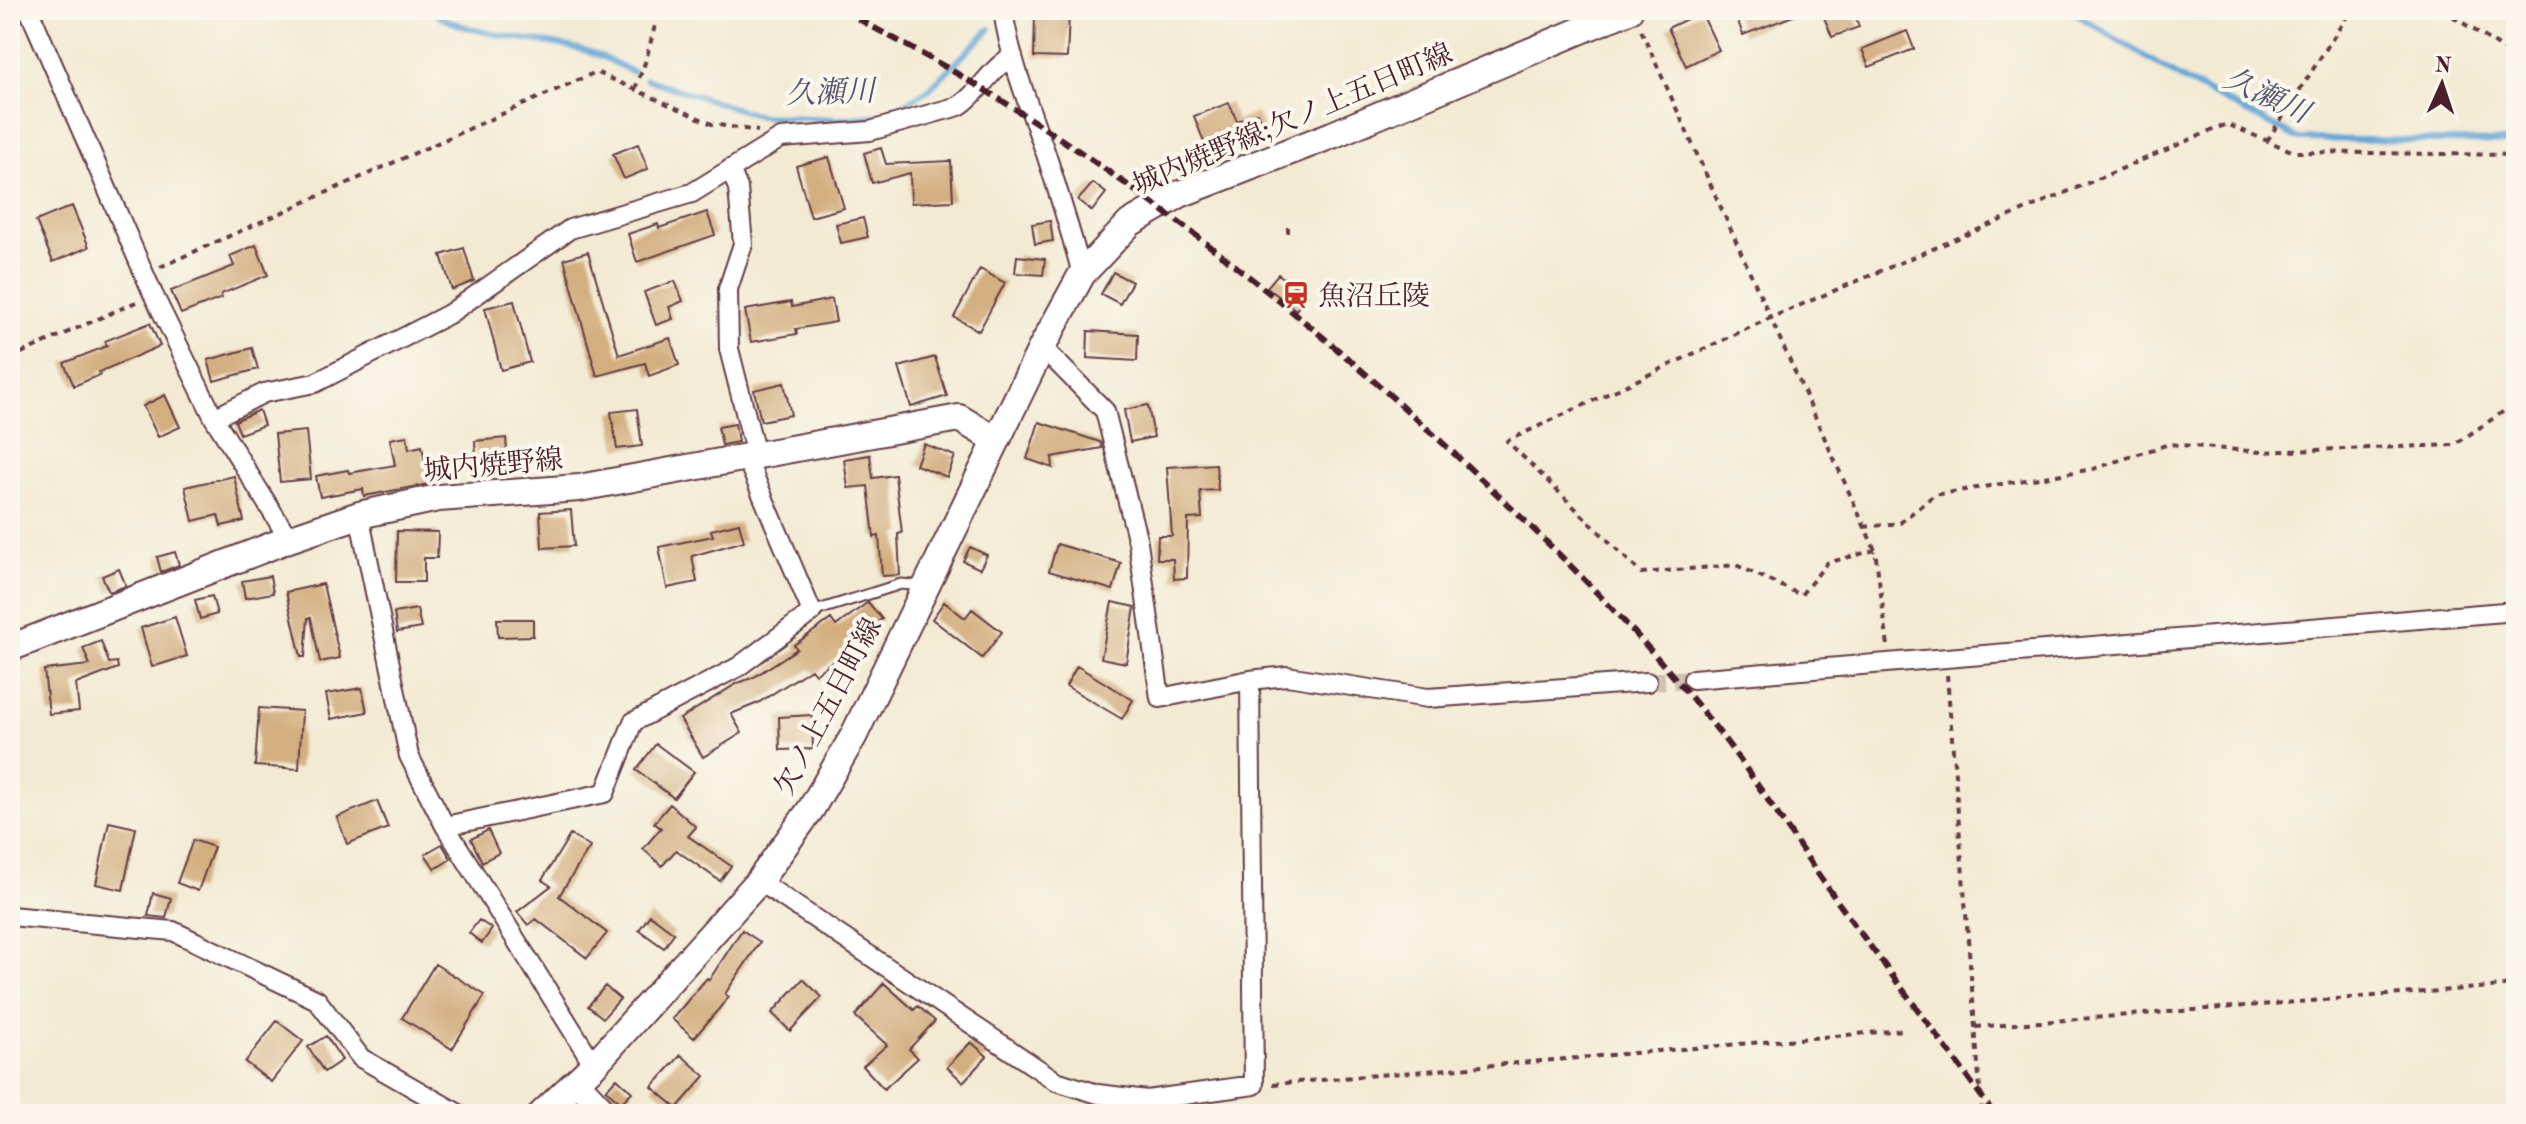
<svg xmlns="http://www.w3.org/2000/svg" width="2526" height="1124" viewBox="0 0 2526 1124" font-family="'Old Standard TT','Noto Serif JP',serif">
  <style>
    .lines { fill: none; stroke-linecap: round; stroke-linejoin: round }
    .stream { stroke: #63a6d7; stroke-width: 6 }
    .building { fill: #d3af80 }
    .minor-tunnel { stroke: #d1c1b1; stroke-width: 18; stroke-dasharray: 18 9; stroke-linecap: butt }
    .service-casing { stroke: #633d44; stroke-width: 13 }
    .minor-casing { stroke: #633d44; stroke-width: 22 }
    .tertiary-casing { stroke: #633d44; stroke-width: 28 }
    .secondary-casing { stroke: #633d44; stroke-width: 30 }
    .path { stroke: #633d44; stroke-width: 4; stroke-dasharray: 6 6; stroke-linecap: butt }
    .service { stroke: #fff; stroke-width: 9 }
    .minor { stroke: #fff; stroke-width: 18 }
    .tertiary { stroke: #fff; stroke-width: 24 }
    .secondary { stroke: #fff; stroke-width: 26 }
    .rail { stroke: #4a1f2b; stroke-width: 6; stroke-dasharray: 12 6; stroke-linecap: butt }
    .labels { text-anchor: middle; stroke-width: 8; stroke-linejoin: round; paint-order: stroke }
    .street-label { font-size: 28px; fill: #4a1f2b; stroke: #fbf7ec }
    .poi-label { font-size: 28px; fill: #4a1f2b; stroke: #fbf7ec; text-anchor: start }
    .water-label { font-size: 30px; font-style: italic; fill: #545570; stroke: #fbf7ec }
  </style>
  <rect width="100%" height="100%" fill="#fbf7ec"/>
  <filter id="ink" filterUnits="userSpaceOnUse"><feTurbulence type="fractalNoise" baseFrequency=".0125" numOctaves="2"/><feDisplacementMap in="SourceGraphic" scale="16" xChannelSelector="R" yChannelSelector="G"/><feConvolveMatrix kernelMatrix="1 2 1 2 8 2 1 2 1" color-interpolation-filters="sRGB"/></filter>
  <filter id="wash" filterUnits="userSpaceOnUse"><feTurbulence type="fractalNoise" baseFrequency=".006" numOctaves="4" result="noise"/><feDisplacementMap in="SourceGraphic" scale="32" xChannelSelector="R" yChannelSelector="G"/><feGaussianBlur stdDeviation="1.8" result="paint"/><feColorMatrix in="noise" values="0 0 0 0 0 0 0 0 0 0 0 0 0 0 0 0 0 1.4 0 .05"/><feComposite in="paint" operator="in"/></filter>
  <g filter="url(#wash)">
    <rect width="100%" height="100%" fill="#f3ead3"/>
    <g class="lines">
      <path class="stream" d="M430 10C473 41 544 36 593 53 607 58 620 66 633 72
        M2069 10 2180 78 2299 139 2516 142
        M646 79 759 116 837 119 885 115 928 90 990 29"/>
    </g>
    <g id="blocks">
      <path class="building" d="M1734 10H1805L1806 11 1743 35Z
        M1821 10H1853L1859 27 1832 37Z
        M1701 12 1719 50 1686 66 1668 28Z
        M1035 13 1069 14 1067 58 1034 57Z
        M1907 31 1914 49 1869 67 1862 49Z
        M1229 103 1237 121 1257 113 1266 134 1209 155 1194 116Z
        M638 144 648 169 624 179 613 154Z
        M881 148 886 164 951 161 953 201 911 203 910 173 872 183 864 153Z
        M829 157 844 208 811 217 796 166Z
        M1093 183 1106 193 1092 211 1078 200Z
        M72 206 89 247 53 262 36 221Z
        M707 212 715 235 637 262 628 234 658 224 659 228Z
        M863 218 868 237 841 243 836 224Z
        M1050 221 1053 241 1035 244 1032 224Z
        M256 245 268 275 221 294 222 298 181 314 171 291 234 266 230 256Z
        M464 248 474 281 452 290 441 255Z
        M588 252 619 355 670 338 679 365 649 376 645 363 597 376 564 259Z
        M1017 256 1045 259 1043 275 1015 273Z
        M980 269 1005 283 979 331 954 317Z
        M1113 272 1132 282 1120 304 1101 294Z
        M1278 274 1307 295 1296 310 1267 287Z
        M675 281 683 301 669 307 673 319 656 325 644 292Z
        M832 299 836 322 796 329 797 334 751 342 745 310 791 302 792 307Z
        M514 301 530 362 501 370 485 308Z
        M150 323 160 346 99 372 100 375 74 386 64 363 107 346 105 341Z
        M1088 331 1138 334 1137 361 1087 358Z
        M252 348 258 369 214 381 208 360Z
        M935 357 947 396 911 407 899 367Z
        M784 383 791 415 761 421 754 390Z
        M165 395 180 427 158 437 143 406Z
        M1148 405 1154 437 1130 442 1124 410Z
        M637 409 642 446 617 449 611 412Z
        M259 410 264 425 240 434 235 421Z
        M1039 422 1100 442 1102 448 1052 457 1053 468 1027 459Z
        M735 424 738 442 722 445 718 427Z
        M306 431 311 479 280 482 275 434Z
        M407 436 409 449 422 446 429 484 364 496 363 489 320 497 316 476 348 470 349 473 395 465 390 439Z
        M506 438 508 466 477 468 475 441Z
        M924 444 955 456 947 477 916 465Z
        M870 455 873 478 895 475 902 533 898 534 900 575 882 576 879 536 874 537 868 486 848 488 844 459Z
        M1216 464 1218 490 1200 491 1202 518 1188 519 1187 578 1174 579 1173 559H1157L1158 536H1172L1167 467Z
        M234 476 244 521 221 526 218 515 193 521 185 487Z
        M571 510 574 546 542 548 540 512Z
        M739 523 744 541 692 556 697 582 667 588 659 547 713 536 711 530Z
        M397 531 438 532 437 558H424V582H396Z
        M1057 544 1121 563 1113 590 1049 571Z
        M970 547 987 555 980 569 963 561Z
        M175 552 179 565 161 572 157 557Z
        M119 569 126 586 109 592 102 576Z
        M270 576 273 593 245 598 242 581Z
        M323 584 340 658 320 662 311 618H308L305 657H301L286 592Z
        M212 596 217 614 200 619 195 600Z
        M868 602 882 619 849 645 851 648 815 674 811 669 758 703 731 714 742 733 703 757 680 719 736 684 754 677 797 649 794 645 831 619 836 626Z
        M944 602 965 618 972 609 1002 632 982 658 932 619Z
        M1112 602 1135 607 1126 663 1101 658Z
        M417 609 421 628 397 632 394 613Z
        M175 617 187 656 152 667 141 628Z
        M497 619H533V636L498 637Z
        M101 641 109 663 117 662 118 668 76 684 79 711 49 714 44 670 90 665 83 648Z
        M1077 666 1133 700 1122 719 1066 686Z
        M362 688 367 712 331 719 326 694Z
        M259 708 302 711 299 769 255 766Z
        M812 715 813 749 780 750 779 717Z
        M656 744 694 772 674 798 636 770Z
        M377 801 388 828 347 844 337 817Z
        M670 804 696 827 688 836 731 866 720 881 676 850 662 866 643 849 661 828 654 823Z
        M109 822 136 828 123 890 96 884Z
        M488 830 499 853 482 862 471 839Z
        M570 835 590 847 559 896 607 933 587 958 536 919 528 925 517 912 551 886 542 880Z
        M193 840 214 847 198 891 177 883Z
        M442 844 451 859 435 869 425 854Z
        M153 893 171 898 166 918 148 916Z
        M650 915 674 933 664 948 639 930Z
        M479 920 492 929 482 943 469 933Z
        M742 930 760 942 725 994 729 997 694 1038 672 1019 707 978 709 980Z
        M435 964 485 995 452 1049 402 1018Z
        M803 979 822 997 790 1031 772 1013Z
        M884 983 914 1010 918 1006 935 1021 909 1049 918 1058 884 1089 863 1066 887 1045 855 1016Z
        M605 986 620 999 603 1018 588 1006Z
        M277 1021 303 1041 271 1082 245 1062Z
        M326 1036 342 1060 324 1072 308 1047Z
        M971 1042 987 1056 963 1082 947 1067Z
        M681 1055 705 1076 677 1108 652 1087Z
        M617 1078 632 1092 621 1103 606 1090Z"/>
    </g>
  </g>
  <g filter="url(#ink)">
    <use href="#blocks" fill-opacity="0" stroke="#633d44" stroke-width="2"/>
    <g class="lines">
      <path class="minor-tunnel" d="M1647 682 1693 679"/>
      <g class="service-casing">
        <path id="service" d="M812 612 901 584 924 586"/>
      </g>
      <g class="minor-casing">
        <path id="minor" d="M29 10 153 294 214 418 289 539
          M1003 10C1010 60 1029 106 1046 154 1059 194 1071 233 1082 274
          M730 169 738 188 743 244 728 289 729 349 756 455
          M1042 347 1105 411 1138 542 1160 698 1250 680 1287 676 1428 698 1647 682
          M214 418 264 393 315 383 449 314 570 229 692 193 781 138 870 131 959 106C981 92 990 68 1013 56
          M359 515 409 756 445 826 594 1065
          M1693 679 2516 611
          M445 826 605 793 633 722 738 667 812 612 746 457
          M759 881 1056 1081 1098 1094 1147 1100 1254 1085 1250 680
          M10 916 173 931 317 1000 361 1058 459 1114"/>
      </g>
      <g class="tertiary-casing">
        <path id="tertiary" d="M576 1081 607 1114"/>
      </g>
      <g class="secondary-casing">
        <path id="secondary" d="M10 648 289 539 359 515 438 498 579 488 959 418 996 440
          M542 1114 594 1065 759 881 811 809 853 737 1042 347 1082 274 1130 223 1180 194 1332 135 1629 10"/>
      </g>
      <path class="path" d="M2443 10 2516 57
        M1641 30 1875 550 1888 646
        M635 89 646 60 659 10
        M2267 141 2351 10
        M1288 227V235
        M160 267 596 72 712 124 758 131
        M10 358 136 302
        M1864 527 1900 523 1934 495 2093 469 2169 444 2260 452 2454 445 2516 403
        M1875 550 1827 563 1801 595 1736 565 1641 573 1507 441 1770 318 2227 124 2294 152 2516 155
        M1947 675 1982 1114
        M1976 1027 2516 985
        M1273 1084 1904 1030
        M1254 1114V1104"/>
      <use href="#service" class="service"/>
      <use href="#minor" class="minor"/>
      <use href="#tertiary" class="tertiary"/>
      <use href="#secondary" class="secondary"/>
      <path class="rail" d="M842 10C896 40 952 69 1004 102 1183 215 1352 354 1504 501 1580 573 1655 650 1719 732 1762 788 1799 848 1840 905 1891 975 1944 1043 1994 1114"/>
    </g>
  </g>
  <defs>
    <g id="station-bare" transform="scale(2.16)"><path d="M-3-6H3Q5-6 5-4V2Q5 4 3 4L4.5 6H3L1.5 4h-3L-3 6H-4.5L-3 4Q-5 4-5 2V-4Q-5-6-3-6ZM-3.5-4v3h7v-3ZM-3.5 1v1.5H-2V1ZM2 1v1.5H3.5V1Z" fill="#c8321e" stroke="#fbf7ec" stroke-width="2.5" paint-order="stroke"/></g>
  </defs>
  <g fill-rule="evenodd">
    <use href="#station-bare" x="1296" y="295"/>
  </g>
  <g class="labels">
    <g class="street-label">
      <text transform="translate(1292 118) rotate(-23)" y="10">城内焼野線;欠ノ上五日町線</text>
      <text transform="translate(493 464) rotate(-5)" y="10">城内焼野線</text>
      <text transform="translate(827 706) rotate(-62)" y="10">欠ノ上五日町線</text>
    </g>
    <g class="poi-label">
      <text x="1318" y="305">魚沼丘陵</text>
    </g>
    <g class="water-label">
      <text transform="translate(830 92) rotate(-2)" y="10">久瀬川</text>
      <text transform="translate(2267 95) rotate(25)" y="10">久瀬川</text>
    </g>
  </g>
  <rect width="2526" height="1124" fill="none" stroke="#fbf7ec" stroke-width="40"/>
  <g transform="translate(2442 84) rotate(3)" stroke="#fbf7ec" stroke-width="6" paint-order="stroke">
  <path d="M0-6L14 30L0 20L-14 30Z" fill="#4a1f2b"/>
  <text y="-12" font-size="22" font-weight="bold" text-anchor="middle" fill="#4a1f2b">N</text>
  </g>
</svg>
